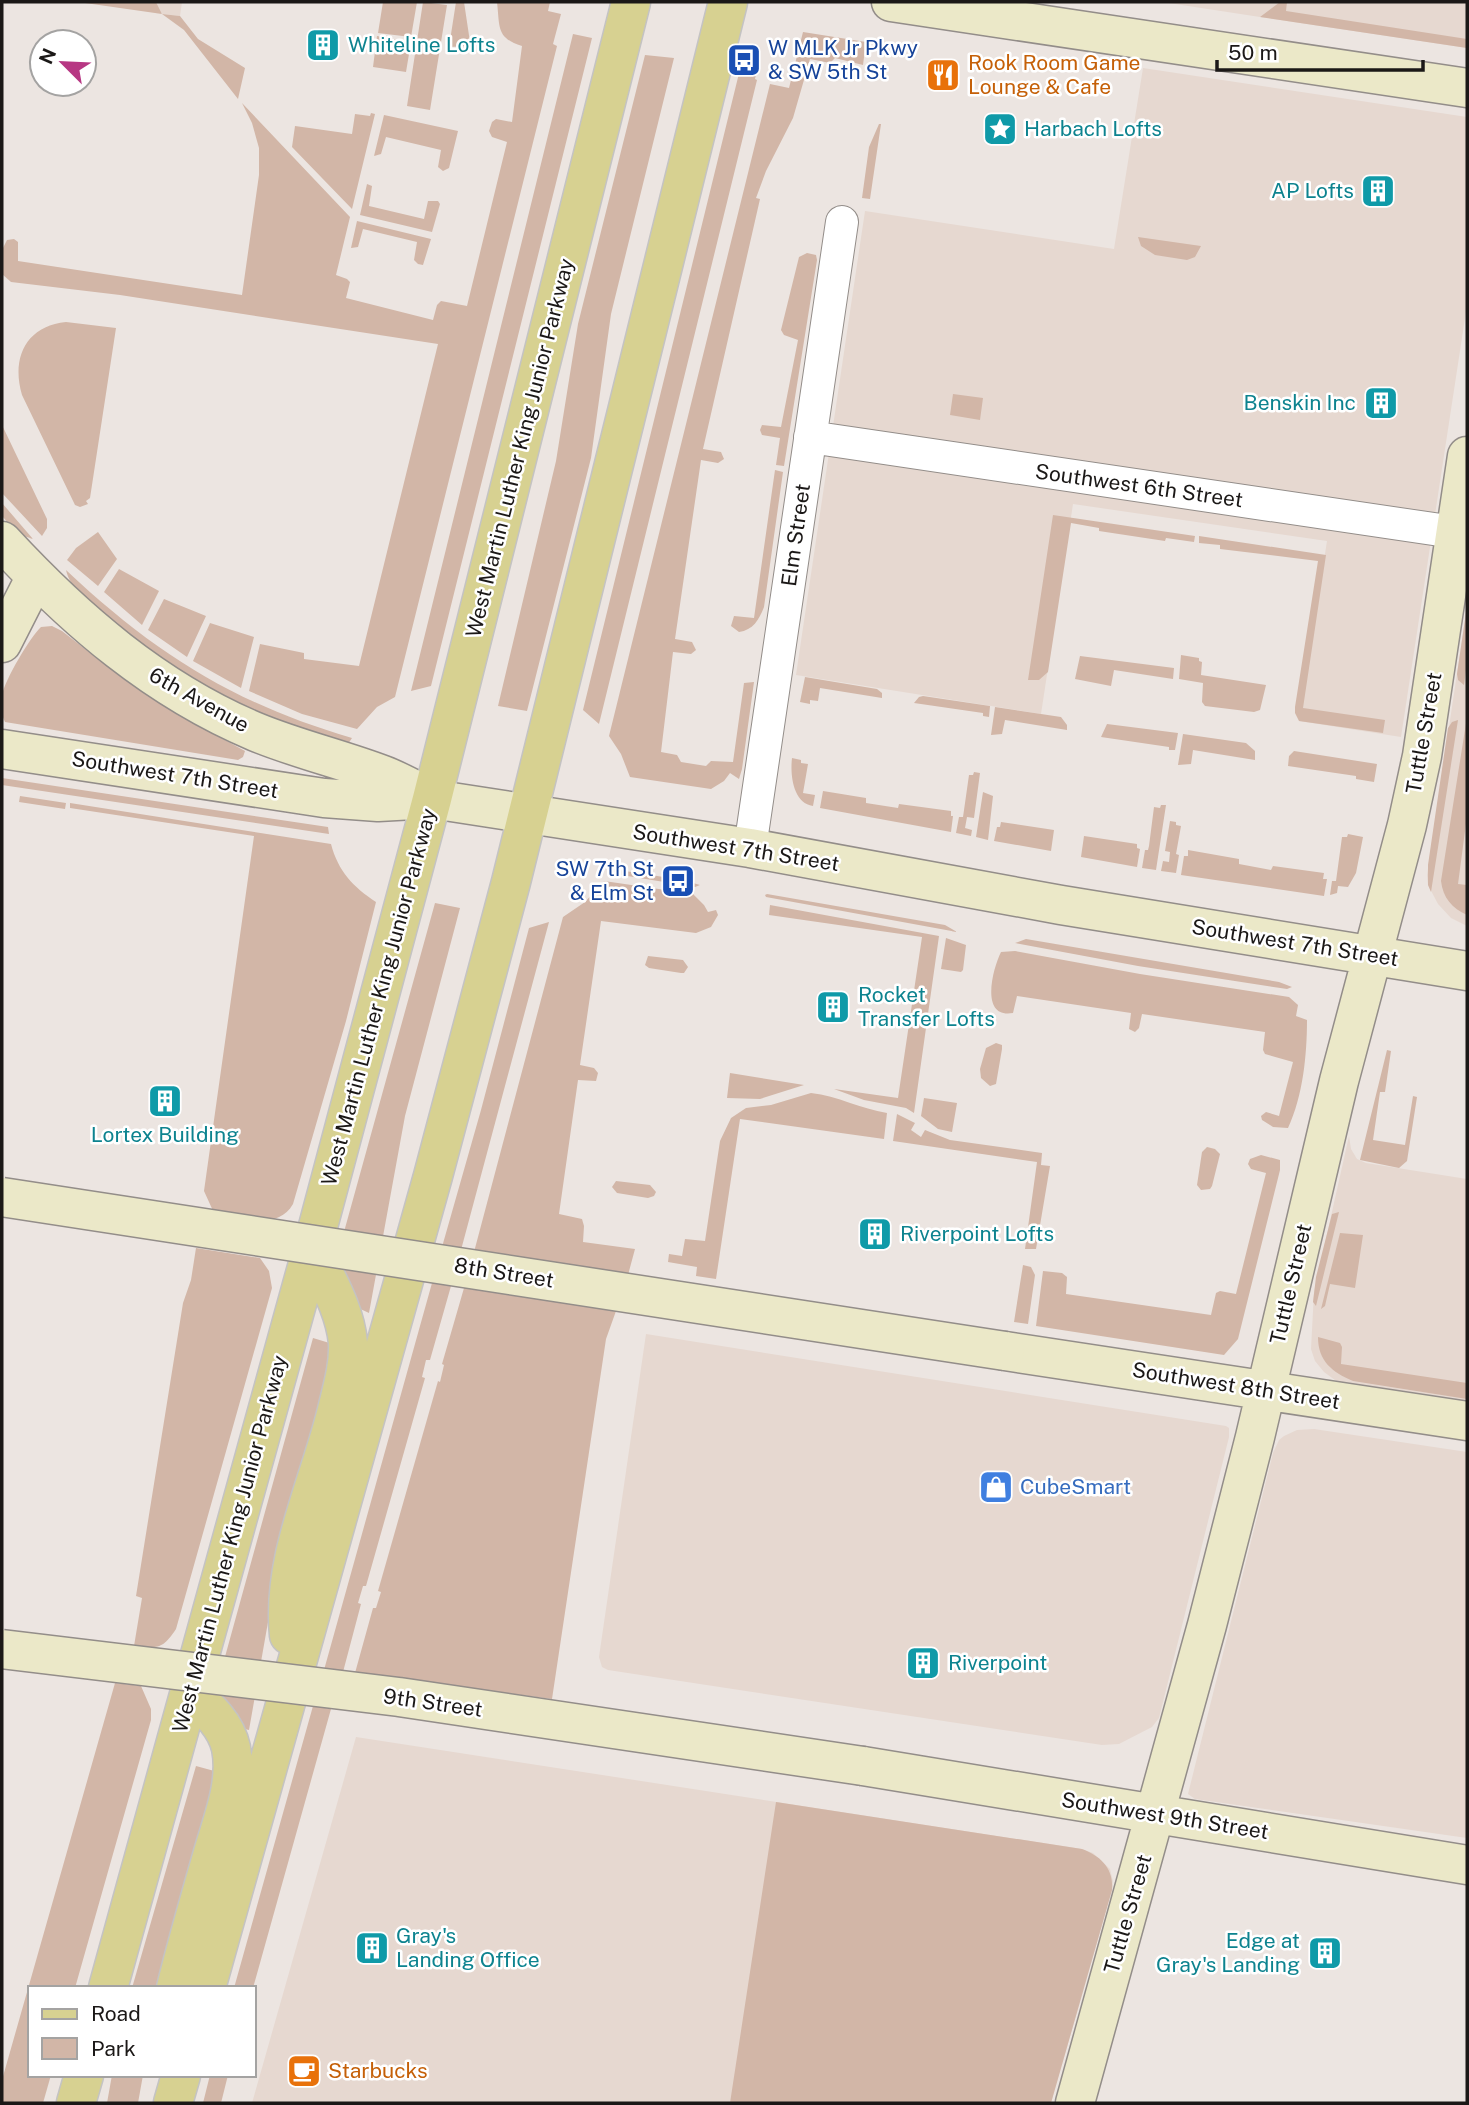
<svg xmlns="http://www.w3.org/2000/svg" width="1469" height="2105" viewBox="0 0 1469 2105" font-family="'Public Sans',sans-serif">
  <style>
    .built { fill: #e6d8d0 }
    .green { fill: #d2b6a7 }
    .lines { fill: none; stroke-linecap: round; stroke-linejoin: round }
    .street-casing { stroke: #938d89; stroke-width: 34 }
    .secondary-casing { stroke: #938d89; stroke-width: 41 }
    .primary-casing { stroke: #c4c3c3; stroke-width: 41 }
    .street { stroke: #fff; stroke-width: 32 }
    .secondary { stroke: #ebe8c8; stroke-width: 38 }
    .primary { stroke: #d7d191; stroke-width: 38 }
    .secondary-bridge-casing { stroke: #938d89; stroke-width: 41; stroke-linecap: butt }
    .secondary-bridge { stroke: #ebe8c8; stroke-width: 38 }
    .labels { text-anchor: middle; stroke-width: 5; stroke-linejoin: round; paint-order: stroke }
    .culture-label { font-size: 21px; fill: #0d838f; stroke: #fff; text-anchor: start }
    .transit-label { font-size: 21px; fill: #164399; stroke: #fff; text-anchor: start }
    .food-label { font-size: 21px; fill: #c56008; stroke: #fff; text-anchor: start }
    .street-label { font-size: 21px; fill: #1b1817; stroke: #fff }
    .shop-label { font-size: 21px; fill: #366cbe; stroke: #fff; text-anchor: start }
  </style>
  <rect width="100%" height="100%" fill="#ece5e1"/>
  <path class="built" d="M156 2H182L180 16 162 14Z
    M1162 2H1467V48L1260 17Z
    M1143 68 1467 117V305L1401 737 1299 721 1327 541 1073 504 1041 714 796 675 865 211 1114 249Z
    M1467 606V926L1451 918 1438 904 1428 885 1427 875Z
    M1349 1136 1351 1149 1357 1159 1366 1163 1467 1179V1406L1339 1383 1324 1372 1315 1361 1311 1349 1314 1292Z
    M646 1334 1226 1426 1229 1428V1437L1159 1718 1152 1727 1119 1744 1102 1745 608 1670 602 1667 599 1657Z
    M1314 1429 1467 1452V1838L1195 1799 1188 1794 1273 1453 1279 1440 1284 1436 1297 1430Z
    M356 1737 1082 1849 1093 1853 1110 1869 1113 1881 1112 1890 1051 2103H252Z"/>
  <path class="green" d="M78 2H156L162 14 180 16 198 39 245 68 238 99 184 30 162 14Z
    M383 2H417L411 37 378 33Z
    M423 2 447 5 430 110 407 106Z
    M456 2H464L470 42 468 46 449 47Z
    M497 2H550L548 11 561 14 553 44 557 46 395 697 377 707 357 729 302 714 249 691 260 644 304 653V659L359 666 438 344 120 295 11 282 2 274 3 248 7 240 14 239 18 242V261L242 295 259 175V148L252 123 242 103 350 217 336 275 347 279 350 282 346 298 433 320 437 305 441 301 467 306 507 142 492 137 489 131 492 122 496 119 512 122 522 46C496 38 500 27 497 2Z
    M1280 2H1287L1286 11 1467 39V48L1260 17Z
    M803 32 866 42 863 65 835 58 830 63 810 59 793 118 766 171 756 198 760 199 703 449 721 452 724 459 718 463 701 460 675 639 692 642 696 650 691 654 673 652 661 752 677 755 681 762 706 766 711 761 733 762 744 683 754 682 742 769 739 779 730 773 724 781 711 789 630 777 621 754 609 736 770 84 789 88Z
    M573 34 592 38 431 686 411 691Z
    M377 36 411 42 406 72 373 67Z
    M645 55 674 58 611 314 591 458 527 711 498 706 556 461 578 324Z
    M742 61 758 65 755 79 757 80 599 724 583 710Z
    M371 113 375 114 352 209 292 147 295 126 352 134 355 114 370 116Z
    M384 115 458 131 449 168 443 171 438 167 441 150 386 137 381 154 374 156Z
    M879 124H881L870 199 862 198 869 147Z
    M367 184 372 186 369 206 424 219 428 201H438L440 204 432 232 360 215Z
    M357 221 431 239 423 265 418 264 414 260 417 242 363 229 358 247 351 248Z
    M1138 237 1201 246 1195 257 1187 260 1155 255 1141 246Z
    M807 253 816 255 817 260 784 466 776 465 780 438 762 435 760 430 762 425 781 427 798 340 784 335 781 330 799 257Z
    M66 322 116 328 90 498 86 501 88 504 80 507 75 505 22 395C11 358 26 326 66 322Z
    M953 394 983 398 980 420 950 415Z
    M2 425 47 519V528L42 536 2 493Z
    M775 470 783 472 764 607C759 620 753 630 739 632L731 626 734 616 754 618Z
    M2 503 33 539 18 534 2 516Z
    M1053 515 1195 536 1194 542 1166 538 1165 541 1099 531V528L1071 523 1048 672 1039 680H1028Z
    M98 532 117 559 98 586 67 560 76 548Z
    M1199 536 1326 555 1303 708 1385 720 1383 733 1299 721 1295 713V707L1318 561 1220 549V545L1199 543Z
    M119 569 159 591 142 625 104 592Z
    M66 570C154 653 235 704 352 738L348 744C257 717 171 675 99 610 86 599 70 588 66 570Z
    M164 599 206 616 187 657 148 630Z
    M1467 606V663L1464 685 1458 680 1457 674Z
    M210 623 254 637 241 688 193 661Z
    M52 626 62 631 125 680 172 711 245 751 243 757 238 760 5 722C1 715 0 703 2 695 5 680 30 637 41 627Z
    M1181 655 1199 658V661L1202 662 1201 675 1266 685 1260 710 1254 712 1205 706 1202 702 1203 683 1179 679Z
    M1080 656 1174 668 1173 679 1114 670 1111 686 1075 679Z
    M805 677 877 689 882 693V698L820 688 818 701 810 700V704L800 702Z
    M923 696 990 706 989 717 983 716V713L914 703 919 697Z
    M995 707 1061 717 1067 725V730L1005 720 1002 734 991 735Z
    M1467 717V816L1458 884 1467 885V915C1452 908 1443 898 1441 881Z
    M1458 720 1431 892 1428 885V865L1448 728 1452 722Z
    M1107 724 1178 733 1175 750H1169V747L1101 737Z
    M1183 734 1246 743 1255 751V760L1193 750 1191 764 1178 765Z
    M1294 751 1377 764 1374 782 1356 779V776L1288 766 1289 756Z
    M792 758 801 760V763L808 764 803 793 815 795 813 806C793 803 790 775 792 758Z
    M974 772 980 773 974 818 967 817 965 828 972 830 971 836 956 833 959 817H963L969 775H973Z
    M2 778 328 827 329 834 2 785Z
    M823 791 866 798V803L898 808 899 804 951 811V816H953L951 832 820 808Z
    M983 792 993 796 988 840 976 837Z
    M20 796 66 803 65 809 19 802Z
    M70 803 331 844C338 871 353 887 376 902L346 1021 293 1204C277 1232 240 1217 214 1213L204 1191 254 836 70 808Z
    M1161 805H1166L1156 870 1142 868 1145 850H1148L1149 846 1154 807 1160 808Z
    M1170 821 1176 822V825L1181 826 1176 854 1179 855 1176 873 1161 871 1163 861 1169 862 1170 852 1165 851Z
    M1001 822 1054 830 1051 851 994 841 997 827H1000Z
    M1348 834 1363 837 1356 873 1348 887 1338 886 1337 893 1330 895 1332 881H1336L1342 837H1347Z
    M1084 836 1137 844V848L1140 849 1137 867 1081 857Z
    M1188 850 1239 859V864L1271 870 1273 866 1324 873 1323 879H1327L1324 896 1181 875 1184 856H1188Z
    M612 869 683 880 700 885 695 887 609 873Z
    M604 881 693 894 704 905 708 912 716 910 718 915 711 927 696 933 601 921 580 1065 594 1068 598 1073 596 1081 578 1080 559 1214 582 1219 584 1226 583 1242 635 1249 628 1275 474 1252 563 917 585 902Z
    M767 894 945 925 957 932 766 897 765 895Z
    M435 903 460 908 405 1116 369 1313 354 1306 334 1268Z
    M770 905 939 936 914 1113 906 1108 864 1100 834 1089 898 1098 922 937 769 915Z
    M549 922 461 1250 442 1247 481 1110 529 928Z
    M946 938 966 945 963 970 961 972 941 969Z
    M1026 939 1279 982 1292 987 1287 989 1138 966 1015 943Z
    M1015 951 1140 974 1289 997 1298 1005 1296 1016 1307 1020C1307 1055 1303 1096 1288 1128L1273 1127 1262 1120 1261 1116 1266 1112 1279 1116 1293 1062 1265 1054 1263 1050 1265 1032 1142 1014 1139 1028 1135 1032 1129 1029 1131 1013 1017 996 1013 1013C979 1019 993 968 1001 952Z
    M648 956 683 960 688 967 684 973H681L649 968 645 965Z
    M996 1043 1002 1045V1049L996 1084 990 1086 981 1078 980 1069 986 1048Z
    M1387 1050 1391 1051 1385 1092H1380L1373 1140 1405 1145 1413 1096 1417 1097 1407 1161 1399 1168 1360 1160Z
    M730 1073 804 1085 760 1099 727 1098Z
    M811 1093C838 1096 861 1109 887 1113L884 1139 740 1119 716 1279 696 1276 697 1267 668 1262 669 1254 682 1256 685 1239 705 1241 720 1141 731 1118 746 1108 771 1105Z
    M924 1098 957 1103 952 1132 938 1129 921 1116Z
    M897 1114 915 1123 911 1130 921 1137 925 1130 950 1140 1042 1153 1041 1165 1050 1166 1036 1249H1025L1037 1162 893 1141Z
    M1207 1147 1215 1149 1220 1154 1212 1186 1210 1189 1201 1190 1197 1185 1202 1152Z
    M1261 1155 1280 1160V1170L1238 1339 1224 1355 1036 1326 1043 1271 1062 1273 1067 1277 1066 1294 1211 1315 1216 1293 1220 1291 1236 1294 1266 1173 1251 1169 1248 1164 1250 1159Z
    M616 1181 650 1185 656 1192 654 1196 648 1198 617 1193 612 1187Z
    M1339 1212 1316 1306 1313 1302 1316 1277 1332 1214Z
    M1340 1233 1363 1235 1355 1288 1330 1284 1325 1306 1321 1309Z
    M196 1248 260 1258 269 1271 272 1288 176 1629C162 1650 158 1648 134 1646L142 1598 136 1596 183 1303 191 1280Z
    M1023 1265 1031 1267 1035 1275 1028 1324 1014 1322Z
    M432 1283 451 1286 430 1360H426L422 1377 425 1378 366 1586H363L358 1603 361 1604 343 1672 324 1670Z
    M464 1288 616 1311 606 1339 552 1699 355 1673 373 1608H376L381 1592 378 1591 438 1381 440 1382 444 1365 442 1364Z
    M1318 1337 1340 1343 1342 1347 1341 1364 1467 1383V1399L1353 1381C1332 1372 1318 1361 1318 1337Z
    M313 1338 336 1345 274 1588 249 1730 236 1727 215 1693Z
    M115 1683 141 1686 151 1709V1720L75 1988H30V2075H51L43 2103H2V2080Z
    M313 1706 331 1709 253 1988H234Z
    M196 1766 218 1772 162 1988H132Z
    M776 1802 1082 1849C1101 1856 1114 1869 1112 1890L1051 2103H730Z
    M112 2075H143L138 2103H107Z
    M210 2075H228L221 2103H203Z"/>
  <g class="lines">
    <g class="street-casing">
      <path id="street" d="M810 437 1467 534
        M750 848 842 222"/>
    </g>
    <g class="secondary-casing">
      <path id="secondary" d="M891 2 1467 88
        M2 541C75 620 156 690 256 732 297 749 341 759 383 775 399 781 415 790 430 798
        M2 643 35 578
        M2 749 324 798 378 802 432 799 750 848 1061 905 1467 971
        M1005 1351 1467 1421
        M863 1766 1467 1865
        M1075 2103 1207 1625 1255 1437 1339 1081 1407 825 1422 756 1467 456"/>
    </g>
    <g class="primary-casing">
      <path id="primary" d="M289 1635C281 1557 321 1480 338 1406 343 1386 349 1364 348 1343 345 1309 326 1279 312 1249
        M108 1988 312 1249 432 799 631 2
        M176 1988C187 1943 200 1898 213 1853 222 1821 238 1783 231 1748 226 1725 208 1708 190 1694
        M206 1988 433 1176 511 882 728 2
        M76 2103 84 2075
        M173 2103 181 2075"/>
    </g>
    <use href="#street" class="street"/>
    <use href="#secondary" class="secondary"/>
    <use href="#primary" class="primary"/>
    <g class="secondary-bridge-casing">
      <path id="secondary-bridge" d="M2 1197 1005 1351
        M2 1649 399 1697 863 1766"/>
    </g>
    <use href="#secondary-bridge" class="secondary-bridge"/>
  </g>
  <defs>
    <g id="building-square" transform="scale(1.75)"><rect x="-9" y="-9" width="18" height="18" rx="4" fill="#0f9aa8" stroke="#fff"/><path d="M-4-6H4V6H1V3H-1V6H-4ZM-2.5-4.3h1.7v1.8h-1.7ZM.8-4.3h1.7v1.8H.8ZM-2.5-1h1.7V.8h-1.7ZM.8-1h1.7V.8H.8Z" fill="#fff"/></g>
    <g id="bus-square" transform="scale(1.75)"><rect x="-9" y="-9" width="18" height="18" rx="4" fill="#1a4fb4" stroke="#fff"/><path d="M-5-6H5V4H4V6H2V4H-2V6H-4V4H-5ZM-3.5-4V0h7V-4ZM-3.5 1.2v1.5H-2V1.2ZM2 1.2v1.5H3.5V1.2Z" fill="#fff"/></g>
    <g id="restaurant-square" transform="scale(1.75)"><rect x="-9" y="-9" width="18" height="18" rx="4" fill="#e8710a" stroke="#fff"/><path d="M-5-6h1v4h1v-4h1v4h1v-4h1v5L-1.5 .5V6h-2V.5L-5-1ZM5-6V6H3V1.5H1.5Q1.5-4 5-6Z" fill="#fff"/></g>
    <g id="sight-square" transform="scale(1.75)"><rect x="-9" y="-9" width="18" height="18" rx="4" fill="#0f9aa8" stroke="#fff"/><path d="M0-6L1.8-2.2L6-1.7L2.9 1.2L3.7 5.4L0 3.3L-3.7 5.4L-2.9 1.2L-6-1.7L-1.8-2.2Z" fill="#fff"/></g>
    <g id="shop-square" transform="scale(1.75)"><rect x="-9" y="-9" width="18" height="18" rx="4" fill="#3f7fe0" stroke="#fff"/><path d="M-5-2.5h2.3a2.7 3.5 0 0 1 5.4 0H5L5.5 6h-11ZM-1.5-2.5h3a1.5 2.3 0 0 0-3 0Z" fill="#fff"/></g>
    <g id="cafe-square" transform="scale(1.75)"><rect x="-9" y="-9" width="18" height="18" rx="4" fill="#e8710a" stroke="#fff"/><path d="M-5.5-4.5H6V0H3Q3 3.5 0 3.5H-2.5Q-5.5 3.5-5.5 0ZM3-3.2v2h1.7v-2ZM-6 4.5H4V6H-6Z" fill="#fff"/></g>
  </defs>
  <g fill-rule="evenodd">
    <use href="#building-square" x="323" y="45"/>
    <use href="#bus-square" x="744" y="60"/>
    <use href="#restaurant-square" x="943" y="75"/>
    <use href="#sight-square" x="1000" y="129"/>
    <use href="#building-square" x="1378" y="191"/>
    <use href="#building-square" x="1381" y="403"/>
    <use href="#bus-square" x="678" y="881"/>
    <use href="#building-square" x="833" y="1007"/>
    <use href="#building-square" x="165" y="1101"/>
    <use href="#building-square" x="875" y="1234"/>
    <use href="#shop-square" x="996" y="1487"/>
    <use href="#building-square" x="923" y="1663"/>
    <use href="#building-square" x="372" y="1948"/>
    <use href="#building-square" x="1325" y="1953"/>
    <use href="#cafe-square" x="304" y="2071"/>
  </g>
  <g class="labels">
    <g class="culture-label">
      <text x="348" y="52">Whiteline Lofts</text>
      <text x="1024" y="136">Harbach Lofts</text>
      <text x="1354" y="198" text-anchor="end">AP Lofts</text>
      <text x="1356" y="410" text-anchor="end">Benskin Inc</text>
      <text x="858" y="1002">Rocket<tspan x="858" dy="24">Transfer Lofts</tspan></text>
      <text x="165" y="1142" text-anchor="middle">Lortex Building</text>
      <text x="900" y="1241">Riverpoint Lofts</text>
      <text x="948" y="1670">Riverpoint</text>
      <text x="396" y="1943">Gray's<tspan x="396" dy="24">Landing Office</tspan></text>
      <text x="1300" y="1948" text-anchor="end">Edge at<tspan x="1300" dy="24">Gray's Landing</tspan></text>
    </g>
    <g class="transit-label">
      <text x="768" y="55">W MLK Jr Pkwy<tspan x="768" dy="24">&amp; SW 5th St</tspan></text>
      <text x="654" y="876" text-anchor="end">SW 7th St<tspan x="654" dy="24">&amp; Elm St</tspan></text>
    </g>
    <g class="food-label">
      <text x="968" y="70">Rook Room Game<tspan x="968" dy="24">Lounge &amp; Cafe</tspan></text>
      <text x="328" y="2078">Starbucks</text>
    </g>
    <g class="street-label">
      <text transform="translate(520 448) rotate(-76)" y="7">West Martin Luther King Junior Parkway</text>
      <text transform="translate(1139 486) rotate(8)" y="7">Southwest 6th Street</text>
      <text transform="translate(796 535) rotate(-82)" y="7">Elm Street</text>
      <text transform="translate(199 700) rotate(29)" y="7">6th Avenue</text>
      <text transform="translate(1424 733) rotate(-80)" y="7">Tuttle Street</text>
      <text transform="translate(175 775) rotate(9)" y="7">Southwest 7th Street</text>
      <text transform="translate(736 848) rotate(9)" y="7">Southwest 7th Street</text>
      <text transform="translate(1295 943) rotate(9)" y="7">Southwest 7th Street</text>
      <text transform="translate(379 997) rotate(-75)" y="7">West Martin Luther King Junior Parkway</text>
      <text transform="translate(504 1273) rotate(9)" y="7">8th Street</text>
      <text transform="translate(1291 1284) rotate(-77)" y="7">Tuttle Street</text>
      <text transform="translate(1236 1386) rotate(9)" y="7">Southwest 8th Street</text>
      <text transform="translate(230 1544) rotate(-75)" y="7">West Martin Luther King Junior Parkway</text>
      <text transform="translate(433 1703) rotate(8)" y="7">9th Street</text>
      <text transform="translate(1165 1816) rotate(9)" y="7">Southwest 9th Street</text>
      <text transform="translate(1128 1914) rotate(-74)" y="7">Tuttle Street</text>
    </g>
    <g class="shop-label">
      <text x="1020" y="1494">CubeSmart</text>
    </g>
  </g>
  <rect width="1469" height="2105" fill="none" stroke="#1b1817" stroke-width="7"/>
  <rect x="28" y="1986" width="228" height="91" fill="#ffffff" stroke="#a4a3a2" stroke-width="2"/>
  <rect x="42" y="2009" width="35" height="10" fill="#d7d191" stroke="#a4a3a2" stroke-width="2"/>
  <text x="91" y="2021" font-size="21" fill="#1b1817">Road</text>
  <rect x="42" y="2038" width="35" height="21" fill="#d2b6a7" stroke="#a4a3a2" stroke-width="2"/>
  <text x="91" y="2056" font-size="21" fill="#1b1817">Park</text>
  <g transform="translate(63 63) rotate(294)"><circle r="33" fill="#ffffff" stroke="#a4a3a2" stroke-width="2"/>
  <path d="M0-5L12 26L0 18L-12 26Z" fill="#b73783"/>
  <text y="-10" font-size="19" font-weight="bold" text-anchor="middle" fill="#1b1817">N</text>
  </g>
  <path d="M1217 60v10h206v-10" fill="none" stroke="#1b1817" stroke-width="3.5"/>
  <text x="1228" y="60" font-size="21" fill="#1b1817" stroke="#ffffff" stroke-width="5" paint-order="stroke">50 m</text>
</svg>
